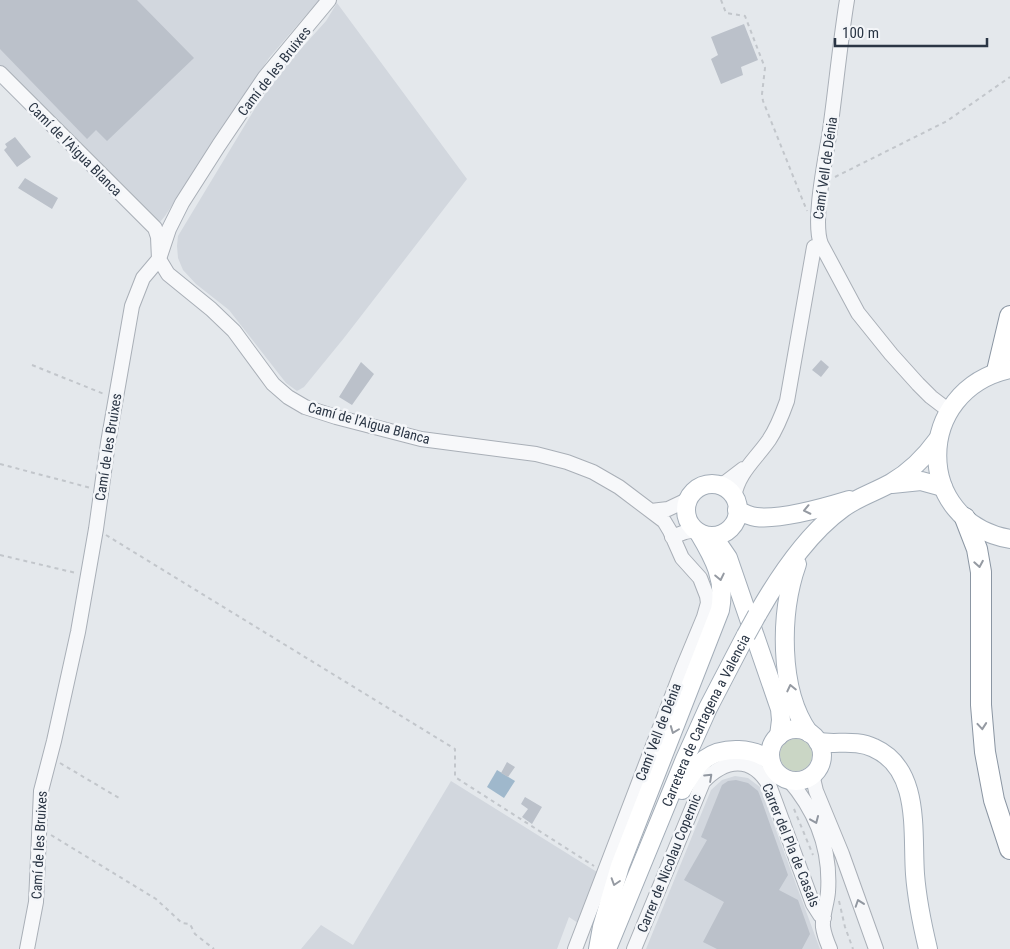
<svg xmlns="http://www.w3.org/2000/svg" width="1010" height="949" viewBox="0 0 1010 949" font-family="'Roboto Condensed',sans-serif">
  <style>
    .built { fill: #d2d7de }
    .green { fill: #cad6c5 }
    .water { fill: #9fb8cc }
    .building { fill: #bbc1ca }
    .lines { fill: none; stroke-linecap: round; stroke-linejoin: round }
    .minor-casing { stroke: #a9afb7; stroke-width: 16 }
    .major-casing { stroke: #a3adb8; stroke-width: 20 }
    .highway-casing { stroke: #8b96a3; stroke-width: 22 }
    .path { stroke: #c2c6cb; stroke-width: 2; stroke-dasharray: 4 4; stroke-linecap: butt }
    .minor { stroke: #f7f8fa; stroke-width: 14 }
    .major { stroke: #fff; stroke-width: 18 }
    .highway { stroke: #fff; stroke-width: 20 }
    .major-bridge-casing { stroke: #a3adb8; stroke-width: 20; stroke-linecap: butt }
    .major-bridge { stroke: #fff; stroke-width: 18 }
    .oneway { stroke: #959aa2 }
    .oneway2 { stroke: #9197a0 }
    .labels { text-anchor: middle; stroke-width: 5; stroke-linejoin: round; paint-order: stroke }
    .street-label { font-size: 14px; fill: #2b3645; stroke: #f4f6f9 }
  </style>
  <rect width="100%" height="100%" fill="#e4e8ec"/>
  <path class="built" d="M0 0H319L269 58 165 216 155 228 0 68Z
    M337 3 467 179 344 338 304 387 297 391 286 383 229 310 196 284 183 270 178 258 177 246 178 236 257 105 290 61 326 21Z
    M735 776 748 778 760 787 820 949H646L711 790 722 780Z
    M451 781 597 872 578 923 569 917 557 949H301L321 925 353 945Z"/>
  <path class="green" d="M780 755a16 16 0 1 1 32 0a16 16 0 1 1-32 0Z"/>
  <path class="water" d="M497 770 515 781 504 798 487 787Z"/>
  <path class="building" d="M0 0H137L194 58 107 141 96 130 87 139 0 49Z
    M744 24 758 60 741 67 743 75 721 84 711 59 718 55 711 37Z
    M15 137 31 157 17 167 4 150 7 147 5 144Z
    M25 178 58 198 52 209 18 188Z
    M821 360 829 367 821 377 812 370Z
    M361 362 374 374 352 405 339 397Z
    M507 762 515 767 508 777 501 773Z
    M736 780 748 783 758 791 760 796 788 875 779 890 798 900 810 934 802 949H717L703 942 724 902 684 880 707 840 701 837 722 785 728 781Z
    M525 797 542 807 532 824 522 817 528 809 521 804Z"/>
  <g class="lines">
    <g class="minor-casing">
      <path id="minor" d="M847 0C840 43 836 87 830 130 826 157 812 221 821 244L858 313 891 354 918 384 931 397 948 410
        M0 73 155 228 158 237 159 259 168 274 211 309 234 331 273 384 288 397 305 407 336 417 421 439 536 454 567 462 593 472 619 487 664 521 670 531 682 558 700 578 707 596 708 603 704 617 682 670 575 949
        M719 485 726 482 743 469
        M734 497C738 473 755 460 769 440 777 428 782 415 787 401L814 247
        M651 511 668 509 689 499
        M672 537 685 532 696 530
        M812 774 816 791 842 854 876 949
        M788 779C816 811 831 849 828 892 827 904 822 915 823 927 824 934 827 942 830 949
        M27 949 36 902 41 791 54 741 78 632 96 529 108 443 132 306 143 278 159 259 169 229 182 203 219 145 265 77 329 0
        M634 949 703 782C725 759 751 755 769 785L813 904 820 915 824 918"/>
    </g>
    <g class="major-casing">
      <g id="major">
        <path d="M1010 369C913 390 913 522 1010 539"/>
        <path d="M892 484 921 481 943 487"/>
        <circle cx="712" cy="510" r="26"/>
        <path d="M737 510C743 513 749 516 756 517 779 520 826 507 849 500"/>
        <path d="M713 536 728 558 780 709 781 720 779 736"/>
        <path d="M797 564C780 612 778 690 809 733"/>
        <path d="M757 615C778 578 808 533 843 508 858 497 875 492 891 483 910 472 925 457 938 439"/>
        <circle cx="796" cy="755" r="26"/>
        <path d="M818 742C837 745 856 739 874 748 921 769 912 832 915 874 917 900 922 924 928 949"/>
        <path d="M682 790C688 778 695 767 705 759 723 746 755 747 771 762"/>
        <path d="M598 949 602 927 620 866 720 610C726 580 714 558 699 533"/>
        <path id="s1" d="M607 949 685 759 708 708 746 635"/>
      </g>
    </g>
    <g class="highway-casing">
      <path id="highway" d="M997 371 1010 316
        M965 518 977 549 981 572V705L985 752 994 800 1010 849"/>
    </g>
    <path class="path" d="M721 0 726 13 745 16 765 68 762 94 763 101 807 211
      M835 177 947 121 1010 77
      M32 365 104 394
      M0 464 91 488
      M106 535 455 749V777L594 866
      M0 555 76 573
      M60 763 119 798
      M794 809 813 855
      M51 835 156 899 182 923 190 924 195 934 214 949
      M839 901 845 927 853 949"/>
    <use href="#minor" class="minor"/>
    <use href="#major" class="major"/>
    <use href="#highway" class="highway"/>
    <g class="major-bridge-casing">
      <path id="major-bridge" d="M746 635 757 615"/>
    </g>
    <use href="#major-bridge" class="major-bridge"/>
  </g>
  <defs><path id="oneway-chevron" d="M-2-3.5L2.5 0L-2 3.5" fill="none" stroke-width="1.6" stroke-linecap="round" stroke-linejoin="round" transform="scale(1.25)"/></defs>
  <g class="oneway">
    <use href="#oneway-chevron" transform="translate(807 510) rotate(168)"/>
    <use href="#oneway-chevron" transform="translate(979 564) rotate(80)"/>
    <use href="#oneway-chevron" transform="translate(720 577) rotate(78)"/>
    <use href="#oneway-chevron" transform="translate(791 688) rotate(-103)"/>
    <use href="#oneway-chevron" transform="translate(982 726) rotate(85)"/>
    <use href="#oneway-chevron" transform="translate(674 730) rotate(111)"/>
    <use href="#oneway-chevron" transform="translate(615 882) rotate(108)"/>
  </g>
  <g class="oneway2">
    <use href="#oneway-chevron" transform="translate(709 777) rotate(-43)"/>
    <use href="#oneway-chevron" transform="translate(815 820) rotate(67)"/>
    <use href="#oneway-chevron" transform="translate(859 903) rotate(-109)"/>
  </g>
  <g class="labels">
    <g class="street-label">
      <text transform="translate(274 71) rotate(-52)" y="5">Camí de les Bruixes</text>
      <text transform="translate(75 149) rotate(45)" y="5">Camí de l’Aigua Blanca</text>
      <text transform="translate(825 168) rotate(-82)" y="5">Camí Vell de Dénia</text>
      <text transform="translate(369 423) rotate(15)" y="5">Camí de l’Aigua Blanca</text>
      <text transform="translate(108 447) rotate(-81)" y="5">Camí de les Bruixes</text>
      <text dy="5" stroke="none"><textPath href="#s1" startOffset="249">Carretera de Cartagena a Valencia</textPath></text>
      <text transform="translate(658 732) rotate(-69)" y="5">Camí Vell de Dénia</text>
      <text transform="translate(39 845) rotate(-87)" y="5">Camí de les Bruixes</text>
      <text transform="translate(791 845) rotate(68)" y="5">Carrer del Pla de Casals</text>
      <text transform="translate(669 863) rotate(-68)" y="5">Carrer de Nicolau Copernic</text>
    </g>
  </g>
  <path d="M835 38v8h152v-8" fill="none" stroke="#2b3645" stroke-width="2.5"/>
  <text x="842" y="38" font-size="15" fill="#2b3645" stroke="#f4f6f9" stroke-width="4" paint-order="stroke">100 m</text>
</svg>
